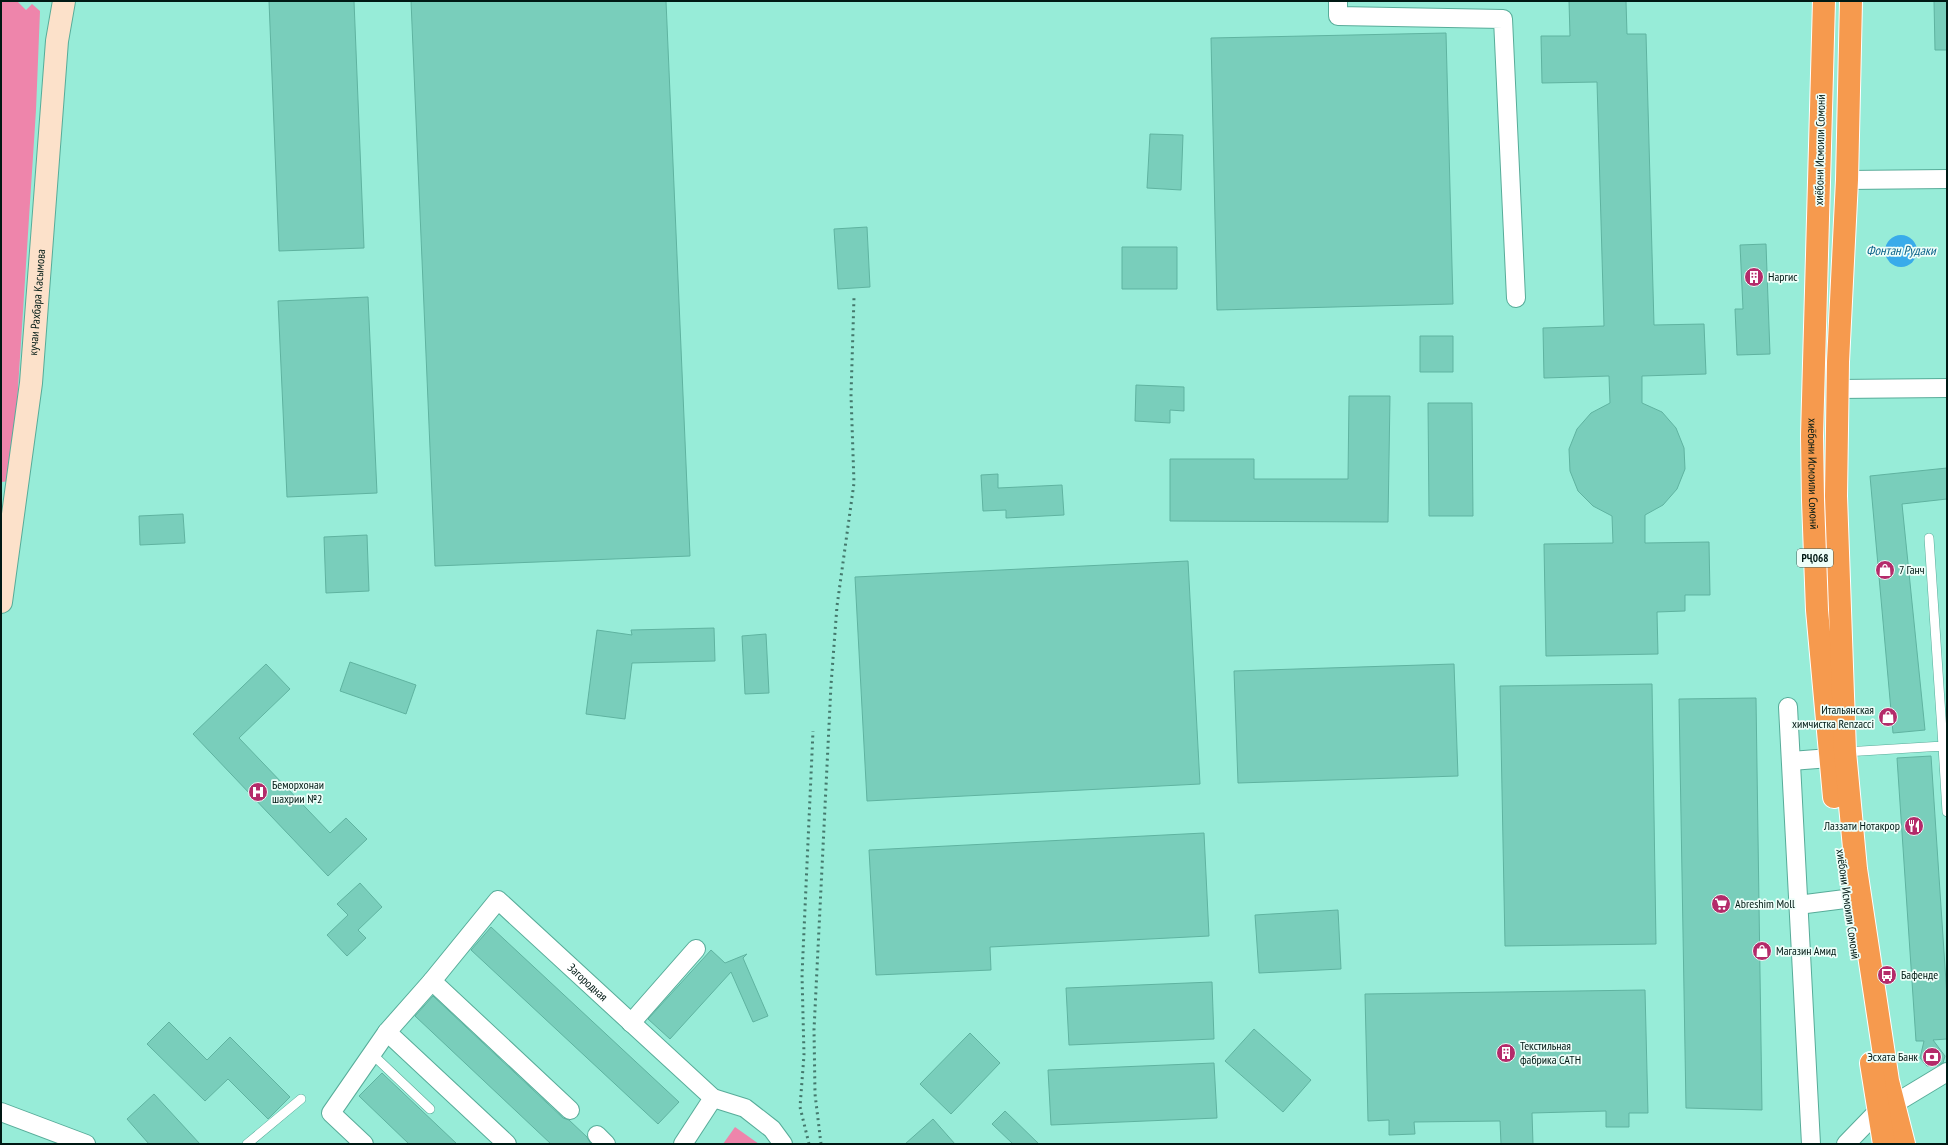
<svg xmlns="http://www.w3.org/2000/svg" width="1948" height="1145" viewBox="0 0 1948 1145" font-family="'PT Sans Narrow',sans-serif">
  <style>
    .green { fill: #ee85ab }
    .water { fill: #39abea }
    .building { fill: #79cebb; stroke: #5fb3a0 }
    .lines { fill: none; stroke-linecap: round; stroke-linejoin: round }
    .lane-casing { stroke: #57ac99; stroke-width: 10 }
    .street-casing { stroke: #57ac99; stroke-width: 20 }
    .secondary-casing { stroke: #57ac99; stroke-width: 24 }
    .highway-casing { stroke: #fff; stroke-width: 24 }
    .lane { stroke: #fff; stroke-width: 9 }
    .street { stroke: #fff; stroke-width: 18 }
    .secondary { stroke: #fce1ca; stroke-width: 22 }
    .highway { stroke: #f69a4e; stroke-width: 22 }
    .rail { stroke: #44786c; stroke-width: 3; stroke-dasharray: 2 4; stroke-linecap: butt }
    .labels { text-anchor: middle; stroke-width: 3.5; stroke-linejoin: round; paint-order: stroke }
    .shield { fill: #eefef9; stroke: #475e59; stroke-width: 1 }
    .shield-label { font-size: 11px; font-weight: bold; fill: #001914 }
    .street-label { font-size: 12px; fill: #001914; stroke: #eefef9 }
    .poi-label { font-size: 12px; fill: #001914; stroke: #eefef9; text-anchor: start }
    .water-label { font-size: 13px; font-style: italic; fill: #065f88; stroke: #eefef9 }
  </style>
  <rect width="100%" height="100%" fill="#97ecd8"/>
  <path class="green" d="M1 1H17L26 10 32 4 40 11 36 110 12 481 1 482Z
    M735 1127 759 1144H723Z"/>
  <path class="water" d="M1885 251a16 16 0 1 1 32 0a16 16 0 1 1-32 0Z"/>
  <path class="building" d="M269 1H354L364 248 279 251Z
    M411 1H666L690 556 435 566Z
    M1569 1H1626L1627 34H1646L1654 325 1704 324 1706 374 1642 376V403L1662 412 1676 428 1684 448 1685 469 1677 489 1663 505 1645 515V543L1709 542 1710 595H1685V611L1657 612 1658 654 1546 656 1544 544 1613 543 1612 516 1593 506 1578 491 1570 471 1569 449 1577 429 1591 413 1610 403 1609 376 1544 378 1543 328 1604 326 1597 82 1542 83 1541 36H1570Z
    M1934 1H1947V50H1935Z
    M1446 33 1453 304 1217 310 1211 38Z
    M1150 134 1183 135 1181 190 1147 188Z
    M867 227 870 287 838 289 834 229Z
    M1766 244 1770 354 1737 355 1735 309H1743L1740 245Z
    M1122 247H1177V289H1122Z
    M368 297 377 493 287 497 278 301Z
    M1420 336H1453V372H1420Z
    M1136 385 1184 387V411L1170 410V423L1135 421Z
    M1349 396H1390L1388 522 1170 521V459H1254V479H1348Z
    M1428 403H1472L1473 516H1429Z
    M1947 468V499L1902 504 1925 730 1893 733 1870 476Z
    M998 474V488L1062 485 1064 515 1006 518V510L983 511 981 475Z
    M183 514 185 543 140 545 139 516Z
    M367 535 369 591 326 593 324 537Z
    M1188 561 1200 784 867 801 855 577Z
    M714 628 715 661 632 663 625 719 586 714 597 630 632 635 631 630Z
    M766 634 769 693 745 694 742 636Z
    M350 662 416 685 406 714 340 691Z
    M266 664 290 689 239 738 330 833 346 818 367 839 328 876 193 734Z
    M1454 664 1458 776 1238 783 1234 671Z
    M1652 684 1656 944 1505 946 1500 686Z
    M1756 698 1762 1110 1686 1108 1679 699Z
    M1931 756 1947 997V1039L1933 1040 1945 1056 1943 1063 1938 1065 1927 1066 1920 1058 1924 1041H1916L1897 758Z
    M1204 833 1209 936 990 947 991 970 876 975 869 850Z
    M360 883 382 907 358 930 366 938 347 956 327 935 348 915 337 904Z
    M1338 910 1341 969 1259 973 1255 915Z
    M491 927 679 1102 658 1124 471 950Z
    M711 950 725 963 747 954 743 958 768 1016 753 1022 731 972 670 1039 648 1019Z
    M1212 982 1214 1039 1069 1045 1066 988Z
    M1645 990 1648 1113H1629V1127H1606V1111L1532 1113 1533 1144H1501L1500 1121 1414 1122 1415 1134 1389 1135V1120L1368 1121 1365 994Z
    M433 996 563 1118 569 1120 587 1137 591 1144H551L415 1016Z
    M169 1022 207 1060 230 1037 290 1097 268 1119 228 1079 205 1101 147 1044Z
    M1254 1029 1311 1080 1283 1112 1225 1061Z
    M970 1033 1000 1063 951 1114 920 1084Z
    M1214 1063 1217 1118 1051 1125 1048 1070Z
    M382 1073 457 1144H409L359 1096Z
    M154 1094 200 1144H149L127 1119Z
    M1005 1111 1039 1144H1013L992 1124Z
    M933 1119 955 1144H905Z"/>
  <g class="lines">
    <g class="lane-casing">
      <path id="lane" d="M1929 538 1943 746
        M1845 752 1943 746 1947 812
        M372 1054 430 1109
        M247 1144 301 1099"/>
    </g>
    <g class="street-casing">
      <g id="street">
        <path d="M1338 1V16L1503 19 1516 298"/>
        <path d="M1847 180 1947 179"/>
        <path d="M1837 389 1947 388"/>
        <path d="M1788 707 1811 1144"/>
        <path d="M1791 761 1830 758"/>
        <path d="M1798 905 1845 899"/>
        <path d="M432 981 570 1110"/>
        <path d="M631 1023 696 949"/>
        <path d="M387 1032 507 1144"/>
        <path d="M1894 1104 1947 1072"/>
        <path d="M1 1112 86 1144"/>
        <path d="M597 1135 606 1144"/>
        <path id="s1" d="M364 1144 331 1113 387 1032 432 981 498 900 713 1098 745 1108 772 1129 783 1144"/>
        <path d="M683 1144 713 1098"/>
        <path d="M1846 1144 1878 1111"/>
      </g>
    </g>
    <g class="secondary-casing">
      <g id="secondary">
        <path id="s2" d="M1 602 31 383 57 41 64 1"/>
      </g>
    </g>
    <g class="highway-casing">
      <g id="highway">
        <path id="s3" d="M1824 1 1812 436 1813 500 1817 610 1834 797"/>
        <path d="M1851 1 1847 180 1838 362 1836 496 1845 752 1856 869 1888 1081 1904 1144"/>
        <path d="M1871 1063 1884 1144"/>
      </g>
    </g>
    <use href="#lane" class="lane"/>
    <use href="#street" class="street"/>
    <use href="#secondary" class="secondary"/>
    <use href="#highway" class="highway"/>
    <path class="rail" d="M809 1144 800 1107 804 1055 802 975 813 731
      M821 1144 815 1094 814 1030 831 685 837 606 854 483 851 395 854 297"/>
  </g>
  <defs>
    <g id="building-disc" transform="scale(1)"><circle r="9.5" fill="#b42b6a" stroke="#eefef9"/><path d="M-4-6H4V6H1V3H-1V6H-4ZM-2.5-4.3h1.7v1.8h-1.7ZM.8-4.3h1.7v1.8H.8ZM-2.5-1h1.7V.8h-1.7ZM.8-1h1.7V.8H.8Z" fill="#fff"/></g>
    <g id="shop-disc" transform="scale(1)"><circle r="9.5" fill="#b42b6a" stroke="#eefef9"/><path d="M-5-2.5h2.3a2.7 3.5 0 0 1 5.4 0H5L5.5 6h-11ZM-1.5-2.5h3a1.5 2.3 0 0 0-3 0Z" fill="#fff"/></g>
    <g id="hospital-disc" transform="scale(1)"><circle r="9.5" fill="#b42b6a" stroke="#eefef9"/><path d="M-5-5h3v3.5h4V-5h3V5h-3V1.5h-4V5h-3Z" fill="#fff"/></g>
    <g id="restaurant-disc" transform="scale(1)"><circle r="9.5" fill="#b42b6a" stroke="#eefef9"/><path d="M-5-6h1v4h1v-4h1v4h1v-4h1v5L-1.5 .5V6h-2V.5L-5-1ZM5-6V6H3V1.5H1.5Q1.5-4 5-6Z" fill="#fff"/></g>
    <g id="supermarket-disc" transform="scale(1)"><circle r="9.5" fill="#b42b6a" stroke="#eefef9"/><path d="M-6-5.5h2.5l.6 2H6L4.5 2H-2.5L-4.4-4H-6ZM-1.5 3.2a1.3 1.3 0 1 0 .1 0ZM3 3.2a1.3 1.3 0 1 0 .1 0Z" fill="#fff"/></g>
    <g id="bus-disc" transform="scale(1)"><circle r="9.5" fill="#b42b6a" stroke="#eefef9"/><path d="M-5-6H5V4H4V6H2V4H-2V6H-4V4H-5ZM-3.5-4V0h7V-4ZM-3.5 1.2v1.5H-2V1.2ZM2 1.2v1.5H3.5V1.2Z" fill="#fff"/></g>
    <g id="bank-disc" transform="scale(1)"><circle r="9.5" fill="#b42b6a" stroke="#eefef9"/><path d="M-6-4H6V4H-6ZM0-2.3a2.3 2.3 0 1 0 0 4.6a2.3 2.3 0 1 0 0-4.6Z" fill="#fff"/></g>
  </defs>
  <g fill-rule="evenodd">
    <use href="#building-disc" x="1754" y="277"/>
    <use href="#shop-disc" x="1885" y="570"/>
    <use href="#shop-disc" x="1888" y="717"/>
    <use href="#hospital-disc" x="258" y="792"/>
    <use href="#restaurant-disc" x="1914" y="826"/>
    <use href="#supermarket-disc" x="1721" y="904"/>
    <use href="#shop-disc" x="1762" y="951"/>
    <use href="#bus-disc" x="1887" y="975"/>
    <use href="#building-disc" x="1506" y="1053"/>
    <use href="#bank-disc" x="1932" y="1057"/>
  </g>
  <g class="labels">
    <rect class="shield" x="1797" y="549" width="36" height="18" rx="3"/>
    <g class="shield-label">
      <text x="1815" y="562">РҶ068</text>
    </g>
    <g class="street-label">
      <text transform="translate(1820 150) rotate(-89)" y="4">хиёбони Исмоили Сомонӣ</text>
      <text dy="4" stroke="none"><textPath href="#s2" startOffset="302">кучаи Рахбара Касымова</textPath></text>
      <text dy="4" stroke="none"><textPath href="#s3" startOffset="473">хиёбони Исмоили Сомонӣ</textPath></text>
      <text transform="translate(1848 904) rotate(82)" y="4">хиёбони Исмоили Сомонӣ</text>
      <text dy="4" stroke="none"><textPath href="#s1" startOffset="438">Загородная</textPath></text>
    </g>
    <g class="poi-label">
      <text x="1768" y="281">Наргис</text>
      <text x="1899" y="574">7 Ганч</text>
      <text x="1874" y="714" text-anchor="end">Итальянская<tspan x="1874" dy="14">химчистка Renzacci</tspan></text>
      <text x="272" y="789">Беморхонаи<tspan x="272" dy="14">шахрии №2</tspan></text>
      <text x="1900" y="830" text-anchor="end">Лаззати Нотакрор</text>
      <text x="1735" y="908">Abreshim Moll</text>
      <text x="1776" y="955">Магазин Амид</text>
      <text x="1901" y="979">Бафенде</text>
      <text x="1520" y="1050">Текстильная<tspan x="1520" dy="14">фабрика САТН</tspan></text>
      <text x="1918" y="1061" text-anchor="end">Эсxата Банк</text>
    </g>
    <g class="water-label">
      <text x="1901" y="255">Фонтан Рудаки</text>
    </g>
  </g>
  <rect width="1948" height="1145" fill="none" stroke="#001914" stroke-width="4"/>
</svg>
